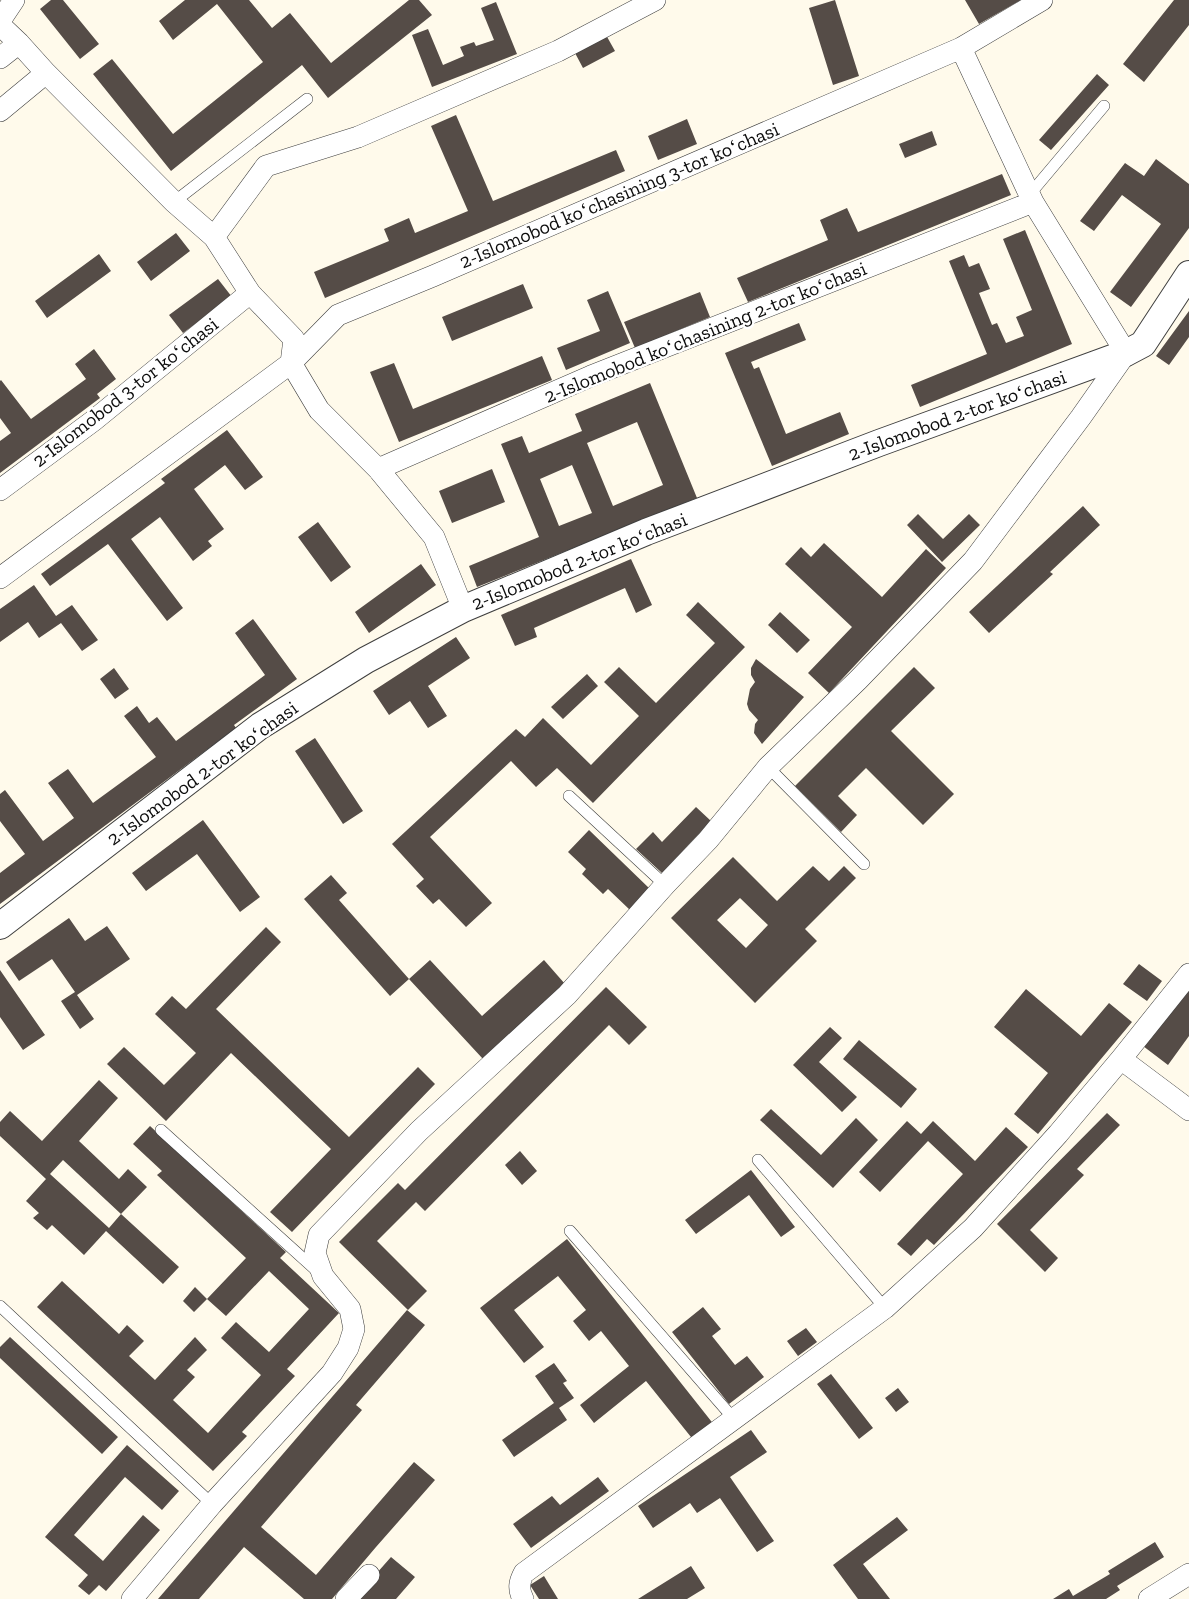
<svg xmlns="http://www.w3.org/2000/svg" width="1189" height="1599" viewBox="0 0 1189 1599" font-family="'Zilla Slab',serif">
  <style>
    .building { fill: #554c47; fill-rule: evenodd }
    .lines { fill: none; stroke-linecap: round; stroke-linejoin: round }
    .service-casing { stroke: #3f3f3f; stroke-width: 12 }
    .minor-casing { stroke: #3f3f3f; stroke-width: 22 }
    .tertiary-casing { stroke: #3f3f3f; stroke-width: 28 }
    .service { stroke: #fff; stroke-width: 11 }
    .minor { stroke: #fff; stroke-width: 21 }
    .tertiary { stroke: #fff; stroke-width: 26 }
    .labels { text-anchor: middle; stroke-width: 5; stroke-linejoin: round; paint-order: stroke }
    .street-label { font-size: 20px; fill: #0c0c0c; stroke: #fff }
  </style>
  <rect width="100%" height="100%" fill="#fffaeb"/>
  <path class="building" d="M51 0H63L99 44 80 59 40 9Z
    M185 0H249L272 28 290 13 331 63 409 0H419L432 15 328 98 302 65 171 171 93 74 112 59 173 134 263 62 217 4 173 40 159 21Z
    M835 0 859 76 833 85 809 8Z
    M965 0H1021L979 24Z
    M1174 0H1189V25L1144 82 1123 64Z
    M496 2 517 54 432 87 412 35 428 29 443 65 464 56 460 47 474 42 476 46 494 40 481 8Z
    M606 35 615 51 583 68 575 53Z
    M1097 74 1109 85 1051 150 1039 140Z
    M456 115 493 201 616 150 625 171 325 298 314 272 389 241 384 229 409 218 415 233 468 211 431 126Z
    M687 119 697 144 658 160 648 136Z
    M932 131 937 145 905 158 899 144Z
    M1156 159 1189 184V228L1131 307 1110 292 1161 224 1122 195 1094 231 1080 221 1125 163 1144 176Z
    M1002 174 1011 195 748 302 737 278 828 240 820 220 847 208 858 232Z
    M1025 230 1072 344 920 407 911 385 987 354 949 261 964 255 969 267 979 263 990 289 979 293 992 325 997 323 1006 343 1024 336 1016 317 1032 310 1003 239Z
    M176 233 190 251 151 281 137 262Z
    M99 254 111 271 47 318 35 301Z
    M218 279 232 297 183 333 169 315Z
    M523 284 533 308 452 341 442 317Z
    M608 291 630 343 566 370 557 348 600 331 587 300Z
    M700 292 710 317 635 348 624 322Z
    M1189 311V337L1169 365 1156 356Z
    M799 323 806 340 751 362 754 369 759 367 786 434 840 412 849 434 772 466 725 353Z
    M94 349 116 379 97 394 100 398 0 473V441L11 433 0 418V381L1 380 31 419 86 379 75 364Z
    M542 356 552 380 399 442 370 372 394 363 413 409Z
    M650 383 697 498 477 587 469 566 539 537 501 444 522 436 529 453 582 431 575 414ZM637 422 663 485 613 506 587 443ZM572 465 592 513 559 526 540 479Z
    M227 430 263 477 245 490 225 465 194 489 224 529 208 541 212 546 193 561 160 517 131 539 183 608 167 621 108 544 50 586 41 574 165 483 161 479Z
    M492 469 505 502 452 523 439 491Z
    M1083 506 1100 525 1050 572 1053 574 989 633 969 612Z
    M918 514 943 539 969 514 980 525 942 562 907 525Z
    M318 522 351 567 331 582 298 537Z
    M824 543 882 597 926 549 946 568 829 693 808 673 852 627 785 564 801 547 811 557Z
    M631 559 652 605 636 613 625 588 534 628 537 637 515 646 501 615Z
    M421 564 436 585 369 633 355 612Z
    M34 585 56 616 72 605 98 640 82 651 61 623 39 638 28 622 0 642V609Z
    M698 602 745 647 593 803 557 768 536 787 511 761 430 837 492 903 466 927 439 899 433 904 416 886 424 879 392 844 516 729 525 737 543 718 591 765 639 716 604 682 619 667 656 703 715 643 686 615Z
    M780 612 810 640 797 653 768 625Z
    M253 619 297 679 234 725 236 728 0 904V873L25 854 0 821V794L5 790 43 841 74 818 48 783 68 769 93 803 156 757 124 716 137 706 149 723 157 717 176 741 265 675 235 633Z
    M456 637 470 658 428 686 447 716 428 728 410 701 389 715 373 691Z
    M756 659 804 697 762 744 754 733 755 724 758 720 749 710 747 704 750 689 755 682 751 675V668Z
    M914 667 935 688 891 731 954 794 923 825 866 768 838 796 857 815 841 832 795 786Z
    M114 668 129 689 115 699 100 679Z
    M587 674 598 686 563 719 551 707Z
    M315 738 363 811 343 824 295 751Z
    M696 807 711 821 662 873 636 849 653 832 662 842Z
    M203 820 260 897 240 912 197 854 146 891 132 873Z
    M589 830 650 889 630 910 608 889 603 894 582 874 586 869 568 852Z
    M733 857 777 901 813 866 829 881 844 866 856 878 805 929 817 941 755 1003 671 918ZM740 898 768 925 746 948 717 920Z
    M331 875 347 893 339 900 409 979 390 996 304 899Z
    M69 918 85 941 107 926 130 959 77 995 94 1019 80 1029 61 1001 75 992 52 959 19 981 6 962Z
    M266 927 281 942 216 1009 349 1137 418 1067 435 1084 292 1232 270 1212 331 1149 231 1053 166 1121 107 1064 124 1047 164 1085 196 1053 155 1014 172 996 186 1009Z
    M430 960 482 1016 544 960 565 984 483 1059 409 979Z
    M1139 964 1162 981 1147 1001 1123 984Z
    M0 970 45 1035 23 1050 0 1017Z
    M1189 985V1036L1168 1065 1143 1046Z
    M606 987 647 1027 629 1045 609 1025 425 1211 416 1202 377 1241 427 1291 408 1310 339 1242 398 1183 405 1190Z
    M1026 989 1081 1036 1109 1003 1132 1022 1038 1134 1014 1114 1048 1073 994 1027Z
    M830 1027 842 1038 819 1062 857 1097 842 1112 793 1065Z
    M859 1040 917 1089 901 1108 843 1059Z
    M99 1080 118 1098 79 1141 119 1179 128 1169 147 1187 121 1214 63 1160 50 1174 109 1228 121 1214 179 1267 163 1284 106 1231 84 1255 52 1225 47 1230 33 1218 39 1213 26 1201 46 1179 0 1136V1122L10 1111 42 1141Z
    M771 1109 821 1155 856 1118 878 1140 833 1188 760 1120Z
    M1107 1113 1120 1125 1077 1169 1084 1175 1030 1230 1058 1258 1045 1272 997 1224Z
    M907 1121 921 1134 933 1121 975 1161 1006 1127 1028 1147 934 1245 927 1239 911 1256 897 1244 963 1174 928 1141 880 1192 859 1172Z
    M150 1126 286 1252 280 1258 339 1313 287 1369 295 1376 242 1432 247 1436 213 1471 37 1307 62 1281 119 1334 127 1325 144 1341 129 1356 155 1380 195 1337 207 1350 187 1370 195 1377 173 1400 208 1433 261 1375 221 1338 236 1322 269 1352 309 1309 269 1271 226 1316 207 1299 246 1258 157 1175 162 1171 133 1144Z
    M520 1151 537 1171 522 1185 505 1165Z
    M751 1170 795 1227 781 1237 749 1195 696 1234 685 1220Z
    M567 1239 715 1426 695 1442 646 1381 594 1423 580 1405 629 1366 601 1331 589 1341 573 1321 586 1310 558 1276 514 1310 544 1347 524 1363 480 1308Z
    M195 1287 207 1299 194 1312 183 1301Z
    M703 1307 721 1329 712 1336 735 1365 747 1356 764 1377 729 1404 672 1332Z
    M407 1310 425 1325 356 1405 362 1410 261 1527 316 1575 414 1462 435 1480 376 1547 332 1599H304L244 1547 199 1599H158Z
    M806 1328 817 1342 798 1356 787 1341Z
    M10 1337 118 1437 102 1454 0 1358V1347Z
    M554 1363 567 1381 563 1383 574 1398 559 1408 567 1420 514 1457 502 1440 554 1403 535 1376Z
    M831 1374 873 1428 859 1439 817 1384Z
    M898 1388 909 1402 896 1412 885 1398Z
    M751 1430 767 1452 730 1477 774 1541 757 1552 720 1498 697 1513 690 1503 653 1528 638 1506Z
    M127 1445 179 1491 162 1510 125 1477 74 1535 103 1561 143 1515 160 1530 106 1591 99 1585 89 1595 78 1586 88 1575 45 1537Z
    M598 1477 609 1491 531 1548 513 1524 552 1496 560 1505Z
    M897 1517 908 1530 863 1564 890 1599H858L833 1565Z
    M1155 1542 1164 1557 1117 1586 1120 1590 1106 1599H1053L1069 1589 1073 1596 1110 1574 1108 1571Z
    M391 1557 415 1577 396 1599H354Z
    M691 1566 705 1588 687 1599H638Z
    M544 1576 558 1599H539L530 1585Z"/>
  <g class="lines">
    <g class="service-casing">
      <path id="service" d="M1030 194 1104 106
        M174 202 307 99
        M768 767 864 864
        M569 796 665 885
        M161 1130 317 1271
        M758 1160 885 1308
        M570 1231 734 1419
        M0 1306 212 1504"/>
    </g>
    <g class="minor-casing">
      <path id="minor" d="M0 21 14 0
        M0 25 19 43 46 73 174 202 214 237 250 293 294 339 291 363
        M0 58 19 43
        M0 111 46 73
        M214 237 266 166 358 137 558 51 655 0
        M291 363 319 410 378 469 434 537 463 609
        M378 469 591 376 1033 202
        M0 490 93 421 250 293
        M0 578 291 363 338 315 433 276 961 48 1042 0
        M1121 1059 1189 1110
        M132 1599 212 1504 332 1373 348 1348 354 1329 350 1309 323 1276 315 1253 319 1235 419 1131 567 995 665 885 708 840 768 767 858 680 973 561 1081 417 1126 353 1033 202 961 48
        M346 1599 369 1575
        M523 1599C518 1589 519 1582 524 1573L885 1308 973 1228 1058 1134 1121 1059 1189 974
        M1149 1599 1189 1574"/>
    </g>
    <g class="tertiary-casing">
      <path id="tertiary" d="M0 926 260 726 366 660 463 609 646 532 879 443 1126 353 1143 344 1189 274"/>
    </g>
    <use href="#service" class="service"/>
    <use href="#minor" class="minor"/>
    <use href="#tertiary" class="tertiary"/>
  </g>
  <g class="labels">
    <g class="street-label">
      <text transform="translate(619 195) rotate(-23)" y="7">2-Islomobod koʻchasining 3-tor koʻchasi</text>
      <text transform="translate(705 332) rotate(-22)" y="7">2-Islomobod koʻchasining 2-tor koʻchasi</text>
      <text transform="translate(125 392) rotate(-38)" y="7">2-Islomobod 3-tor koʻchasi</text>
      <text transform="translate(957 415) rotate(-20)" y="7">2-Islomobod 2-tor koʻchasi</text>
      <text transform="translate(579 561) rotate(-22)" y="7">2-Islomobod 2-tor koʻchasi</text>
      <text transform="translate(202 773) rotate(-36)" y="7">2-Islomobod 2-tor koʻchasi</text>
    </g>
  </g>
</svg>
